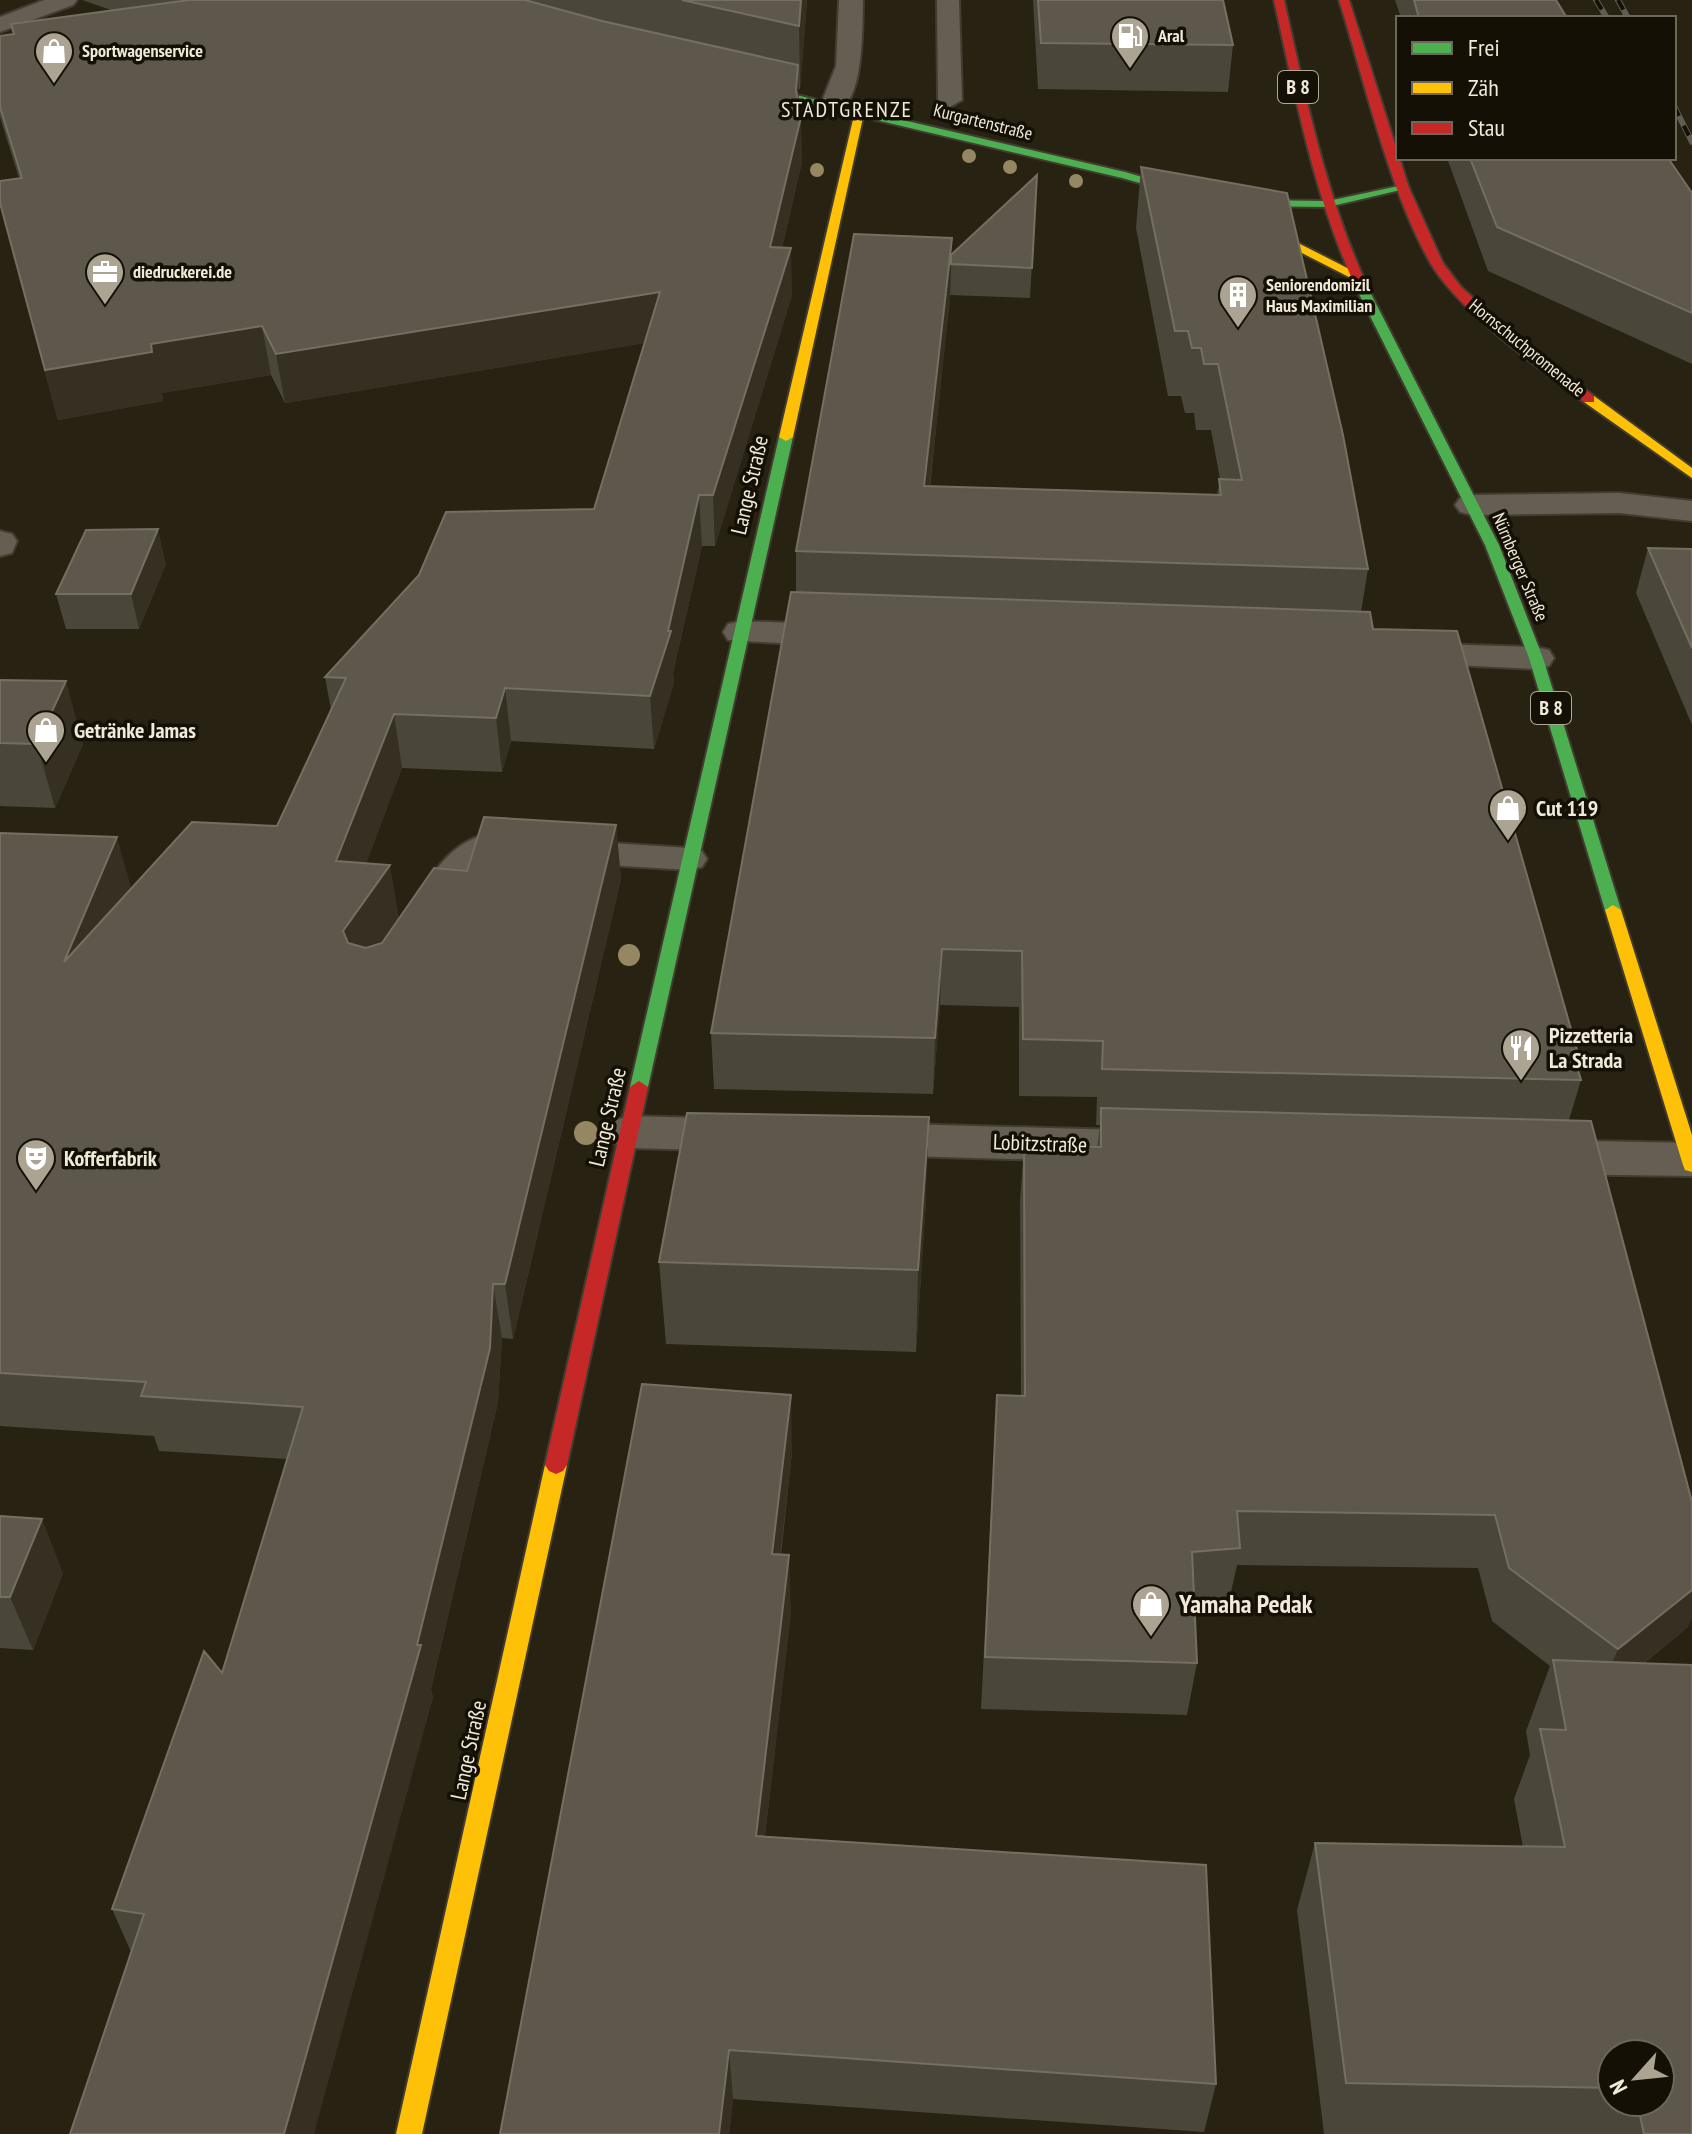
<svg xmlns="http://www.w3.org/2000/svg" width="1692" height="2134" viewBox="0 0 1692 2134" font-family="'PT Sans Narrow',sans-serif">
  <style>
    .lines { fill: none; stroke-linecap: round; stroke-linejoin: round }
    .lane-casing { stroke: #423c31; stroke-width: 4 }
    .street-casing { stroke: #423c31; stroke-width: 4 }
    .fast-casing { stroke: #423c31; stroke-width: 4 }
    .slow-casing { stroke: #423c31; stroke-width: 4 }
    .jam-casing { stroke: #423c31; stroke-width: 4 }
    .lane { fill: #645e53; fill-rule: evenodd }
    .street { fill: #645e53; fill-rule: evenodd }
    .fast { fill: #4caf50; fill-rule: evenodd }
    .slow { fill: #ffc107; fill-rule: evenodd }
    .jam { fill: #c62828; fill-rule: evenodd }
    .rail-casing { stroke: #605c51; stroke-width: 6 }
    .rail { stroke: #151005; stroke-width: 4; stroke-dasharray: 11; stroke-linecap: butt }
    .tree { fill: #968763 }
    .wall { fill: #4b463a; fill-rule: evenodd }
    .shaded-wall { fill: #363023 }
    .building { fill: #5d584b; stroke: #746f61; stroke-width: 2 }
    .labels { text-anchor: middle; stroke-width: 7; stroke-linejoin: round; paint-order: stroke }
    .far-poi-label { font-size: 18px; font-weight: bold; fill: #f1ead9; stroke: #151005; text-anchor: start }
    .far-street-label { font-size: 18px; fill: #f1ead9; stroke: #151005 }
    .shield { fill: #151005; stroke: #afa999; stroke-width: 2 }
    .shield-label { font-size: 20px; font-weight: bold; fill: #f1ead9 }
    .far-quarter-label { font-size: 22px; letter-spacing: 2px; fill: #f1ead9; stroke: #151005 }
    .street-label { font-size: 22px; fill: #f1ead9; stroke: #151005 }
    .poi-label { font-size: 22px; font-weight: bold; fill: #f1ead9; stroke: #151005; text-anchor: start }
    .near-poi-label { font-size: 26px; font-weight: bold; fill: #f1ead9; stroke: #151005; text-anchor: start }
  </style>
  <rect width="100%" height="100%" fill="#282212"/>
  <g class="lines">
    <g class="lane-casing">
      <path id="lane" d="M937 0H959L962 100 950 107 938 100Z
        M484 835 689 848 702 851 707 859 702 867 689 870 491 858 474 870 439 922 426 925 413 922 407 913C427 882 447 844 484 835Z"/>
    </g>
    <g class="street-casing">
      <path id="street" d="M44 0H77L73 5 0 32V17Z
        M839 0H863C862 27 865 106 833 114L820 106 836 66Z
        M1619 493 1692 501V521L1619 513 1472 515 1460 512 1455 505 1460 498 1472 495Z
        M0 531 12 534 17 541 12 553 0 556Z
        M741 621 842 625 855 628 860 636 855 644 842 647 728 640 723 632 728 624Z
        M1402 643 1536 647 1549 650 1554 658 1549 666 1536 669 1389 662 1384 654 1389 646Z
        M629 1116 745 1119 761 1124 768 1135 761 1146 745 1151 629 1148 613 1143 606 1132 613 1121Z
        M869 1123 1156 1131 1172 1135 1179 1147 1172 1159 1156 1163 869 1155 853 1150 846 1139 853 1128Z
        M1541 1140 1691 1143 1692 1176 1541 1174 1525 1169 1518 1157 1525 1145Z"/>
    </g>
    <g class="fast-casing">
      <path id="fast" d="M741 82 1125 172 1201 194 1250 200 1328 201 1403 185 1409 188 1328 207 1250 206 1200 200 1122 178 737 87 736 85Z
        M1363 286 1369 290 1499 545 1543 658 1621 910 1619 914 1613 915 1605 910 1529 658 1485 545 1357 290Z
        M786 433 793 437 648 1087 639 1093 630 1087 779 437Z"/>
    </g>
    <g class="slow-casing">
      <path id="slow" d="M855 111 864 113 793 437 786 441 779 437Z
        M1241 218H1249L1359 274 1349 277 1241 222Z
        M1584 396H1594L1692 468V478L1584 402Z
        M1613 905 1621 910 1692 1135V1172L1685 1170 1683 1165 1605 910Z
        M556 1456 563 1459 567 1465 422 2134H396L545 1465 549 1459Z"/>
    </g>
    <g class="jam-casing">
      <path id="jam" d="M1274 0H1284C1306 99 1326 197 1369 290L1367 293 1357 290C1314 197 1296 99 1274 0Z
        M1339 0H1349L1409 188 1443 263 1461 287 1536 354 1594 396V402H1584C1540 369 1459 311 1431 264 1389 191 1365 82 1339 0Z
        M639 1081 648 1087 567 1465 563 1471 556 1474 549 1471 545 1465 630 1087Z"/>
    </g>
    <use href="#lane" class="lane"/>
    <use href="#street" class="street"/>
    <use href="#fast" class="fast"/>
    <use href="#slow" class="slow"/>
    <use href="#jam" class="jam"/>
    <g class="rail-casing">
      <path id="rail" d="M1596 0 1607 18
        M1618 0 1628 18
        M1674 106 1692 142"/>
    </g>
    <use href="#rail" class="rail"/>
  </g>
  <g class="tree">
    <circle cx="969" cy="156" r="7"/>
    <circle cx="1010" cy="167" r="7"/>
    <circle cx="817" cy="170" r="7"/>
    <circle cx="1076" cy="181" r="7"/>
    <circle cx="629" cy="955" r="11"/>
    <circle cx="586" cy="1133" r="12"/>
  </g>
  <path class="wall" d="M82 0H807L800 89H798L802 162 782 248 792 295 715 546H702L673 673 674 683 654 749 511 741 502 772 402 768 366 863 399 918 467 871 616 825 621 879 513 1339 502 1338 498 1402 431 1689 433 1698 131 1952 112 1909 222 1673 287 1459 159 1451 154 1436 0 1426V833L131 888 277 826 331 710 325 677 594 509 644 343 285 403 271 375 162 393 163 401 58 420 0 205 19 178 0 117V36L13 34 11 24 111 10Z
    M1033 0H1223L1233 45 1228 92 1038 89Z
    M1395 0H1556L1567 18H1401Z
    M1447 158H1668L1692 193V364L1488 271Z
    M1141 167 1368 569 1361 612 1373 629 1577 1050 1575 1059 1581 1080 1569 1120 1688 1627 1643 1664 1692 2134H1324L1297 1910 1315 1843 1523 1847 1514 1799 1530 1755 1526 1731 1550 1666 1492 1621 1478 1568 1237 1565 1229 1601 1194 1604 1197 1663 1187 1715 981 1709 997 1395 1021 1396 1020 1201 1024 1146 1097 1147 1100 1125H1096L1097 1097 1019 1096V1007L940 1005 933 1094 714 1089 711 1033 796 592V551L951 255 1037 175 1030 298 950 295 930 487 1217 495 1220 479 1211 430H1196L1194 413H1185L1181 396H1168L1136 228ZM1612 2054 1660 2102H1612Z
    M1648 548 1692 549V725L1636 593Z
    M166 564 139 629H66L56 594Z
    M0 680 83 744 55 808 0 806Z
    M926 1199 916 1352 666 1344 659 1262Z
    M792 1452 781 1555 791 1611 765 1836 1216 2084 1204 2132 733 2099 729 2134H500Z
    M0 1516 63 1573 33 1650 0 1648Z"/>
  <path class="shaded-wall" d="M801 0H807L800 89 799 26Z
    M798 65 799 109 796 90Z
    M801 117 802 162 771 295 770 247Z
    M952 238 950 302 922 555 924 486Z
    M791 248 792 295 715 546 713 495Z
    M660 292 663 340 285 403 276 354Z
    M262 326 271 375 162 393 163 401 58 420 45 370 151 344Z
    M699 495 702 546 673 673 674 683 654 749 650 696 668 631Z
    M158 529 166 564 139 629 131 594Z
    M66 681 83 744 55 808 37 744Z
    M505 688 511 741 502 772 496 718Z
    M394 714 402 768 347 915 336 861Z
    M616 825 621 879 513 1339 505 1284Z
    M117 837 132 891 64 962Z
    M390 865 399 919 354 985 343 931Z
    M942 949 940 1005 933 1094 935 1038Z
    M929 1117 926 1199 916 1352 918 1270Z
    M493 1284 502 1338 498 1402 431 1689 433 1698 314 2134H284Z
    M791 1395 792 1452 774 1610 772 1554Z
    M42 1519 63 1573 33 1650 10 1597Z
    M789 1555 791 1611 759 1888 756 1836Z
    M1692 1590V1618L1688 1627 1596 1701 1618 1649Z
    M729 2050 733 2099 729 2134H719Z"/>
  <path class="building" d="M189 0H525L602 21 798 65 796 90 801 117 770 247 791 248 713 495H699L668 631H671L650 696 505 688 496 718 394 714 336 861 390 865 343 931 348 943 366 948 382 943 434 868 467 871 484 817 616 825 505 1284H493L490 1348 417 1645H421L284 2134H70L144 1914 112 1909 204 1651 222 1673 303 1407 141 1396 146 1382 0 1373V833L117 837 64 962 192 822 277 826 346 678 325 677 419 575 446 512 594 509 660 292 276 354 262 326 151 344 152 352 45 370 0 203V181L22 178 0 107V36L14 34 11 24Z
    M682 0H801L799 26Z
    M1038 0H1223L1233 45 1041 43Z
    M1414 0H1556L1567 18H1419Z
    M1470 158H1668L1692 193V313L1497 227Z
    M1141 167 1287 193 1343 435 1368 569 796 551 854 234 952 238 924 486 1221 495 1219 479 1242 480 1218 364H1204L1201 348H1192L1188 331H1175Z
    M1037 175 1032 268 951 264V255Z
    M158 529 131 594H56L86 530Z
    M1648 548 1692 549V648Z
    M791 592 1370 612 1373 629 1457 631 1577 1050H1572L1581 1080 1102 1069 1103 1041 1023 1039 1022 951 942 949 935 1038 711 1033Z
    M0 680 66 681 37 744 0 743Z
    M1101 1108 1591 1121 1692 1502V1590L1618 1649 1509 1568 1495 1515 1237 1511 1240 1548 1192 1552 1197 1663 985 1657 997 1395 1025 1396 1024 1146 1101 1147Z
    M687 1113 929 1117 918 1270 659 1262Z
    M642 1384 791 1395 772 1554 789 1555 756 1836 1206 1865 1216 2084 729 2050 719 2134H500Z
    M0 1516 42 1519 10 1597H0Z
    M1553 1660 1692 1665V2134H1644L1637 2102H1660V2054H1612V2088L1346 2083 1315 1843 1565 1847 1540 1729 1566 1730Z"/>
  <defs>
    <g id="fuel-pin" transform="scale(2)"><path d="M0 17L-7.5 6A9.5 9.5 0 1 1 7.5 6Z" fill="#aba493" stroke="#151005"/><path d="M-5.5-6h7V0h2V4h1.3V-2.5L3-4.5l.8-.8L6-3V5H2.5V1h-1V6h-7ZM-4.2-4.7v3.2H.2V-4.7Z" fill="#fff"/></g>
    <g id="shop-pin" transform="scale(2)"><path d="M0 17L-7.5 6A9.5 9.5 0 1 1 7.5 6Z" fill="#aba493" stroke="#151005"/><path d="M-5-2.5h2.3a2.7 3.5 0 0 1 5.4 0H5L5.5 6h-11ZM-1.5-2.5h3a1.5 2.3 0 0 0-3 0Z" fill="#fff"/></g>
    <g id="office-pin" transform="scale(2)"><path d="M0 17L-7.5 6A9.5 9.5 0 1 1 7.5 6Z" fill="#aba493" stroke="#151005"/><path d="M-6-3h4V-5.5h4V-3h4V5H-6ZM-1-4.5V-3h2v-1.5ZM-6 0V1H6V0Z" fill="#fff"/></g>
    <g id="building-pin" transform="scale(2)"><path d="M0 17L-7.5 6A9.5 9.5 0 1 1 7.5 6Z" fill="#aba493" stroke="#151005"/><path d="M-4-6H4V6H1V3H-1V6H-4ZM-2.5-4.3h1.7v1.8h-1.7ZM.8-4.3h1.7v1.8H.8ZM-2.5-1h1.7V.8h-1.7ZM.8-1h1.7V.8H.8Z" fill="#fff"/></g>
    <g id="restaurant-pin" transform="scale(2)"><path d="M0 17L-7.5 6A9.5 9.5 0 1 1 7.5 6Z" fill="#aba493" stroke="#151005"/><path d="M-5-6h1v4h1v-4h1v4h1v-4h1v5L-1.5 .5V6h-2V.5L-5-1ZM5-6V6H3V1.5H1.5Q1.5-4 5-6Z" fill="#fff"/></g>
    <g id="theatre-pin" transform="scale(2)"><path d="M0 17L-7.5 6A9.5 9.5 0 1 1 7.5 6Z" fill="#aba493" stroke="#151005"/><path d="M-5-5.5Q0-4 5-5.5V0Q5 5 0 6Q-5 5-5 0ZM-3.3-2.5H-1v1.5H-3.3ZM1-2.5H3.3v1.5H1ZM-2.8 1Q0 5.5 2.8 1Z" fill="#fff"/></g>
  </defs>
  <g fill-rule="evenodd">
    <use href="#fuel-pin" x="1130" y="36"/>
    <use href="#shop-pin" x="54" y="51"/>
    <use href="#office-pin" x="105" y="272"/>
    <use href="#building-pin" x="1238" y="295"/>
    <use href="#shop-pin" x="46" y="730"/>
    <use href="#shop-pin" x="1508" y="808"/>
    <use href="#restaurant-pin" x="1521" y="1048"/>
    <use href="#theatre-pin" x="36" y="1158"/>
    <use href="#shop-pin" x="1151" y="1604"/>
  </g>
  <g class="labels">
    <g class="far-poi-label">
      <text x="1158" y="42">Aral</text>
      <text x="82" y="57">Sportwagenservice</text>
      <text x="133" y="278">diedruckerei.de</text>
      <text x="1266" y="291">Seniorendomizil<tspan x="1266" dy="21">Haus Maximilian</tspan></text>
    </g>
    <g class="far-street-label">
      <text transform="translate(983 122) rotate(14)" y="6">Kurgartenstraße</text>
      <text transform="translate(1527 348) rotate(39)" y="6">Hornschuchpromenade</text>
      <text transform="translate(1520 567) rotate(67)" y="6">Nürnberger Straße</text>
    </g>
    <g class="shield">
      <rect x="1278" y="71" width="40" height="32" rx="6"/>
      <rect x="1531" y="692" width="40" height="32" rx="6"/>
    </g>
    <g class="shield-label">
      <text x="1298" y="94">B 8</text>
      <text x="1551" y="715">B 8</text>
    </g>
    <g class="far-quarter-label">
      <text x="847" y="117">STADTGRENZE</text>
    </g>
    <g class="street-label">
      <text transform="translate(749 485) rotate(-77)" y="8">Lange Straße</text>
      <text transform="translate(607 1117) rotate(-77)" y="8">Lange Straße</text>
      <text transform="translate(1040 1143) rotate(2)" y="8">Lobitzstraße</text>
      <text transform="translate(468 1750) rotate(-78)" y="8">Lange Straße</text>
    </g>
    <g class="poi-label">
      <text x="74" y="738">Getränke Jamas</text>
      <text x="1536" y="816">Cut 119</text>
      <text x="1549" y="1043">Pizzetteria<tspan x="1549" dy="25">La Strada</tspan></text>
      <text x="64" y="1166">Kofferfabrik</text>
    </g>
    <g class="near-poi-label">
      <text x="1179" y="1613">Yamaha Pedak</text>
    </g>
  </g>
  <rect x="1396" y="16" width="280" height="144" fill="#151005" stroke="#6d675a" stroke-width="2"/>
  <rect x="1412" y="42" width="40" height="12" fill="#4caf50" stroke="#6d675a" stroke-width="2"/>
  <text x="1468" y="56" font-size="24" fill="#f1ead9">Frei</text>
  <rect x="1412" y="82" width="40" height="12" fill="#ffc107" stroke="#6d675a" stroke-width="2"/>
  <text x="1468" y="96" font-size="24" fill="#f1ead9">Zäh</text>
  <rect x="1412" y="122" width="40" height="12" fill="#c62828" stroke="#6d675a" stroke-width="2"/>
  <text x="1468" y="136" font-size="24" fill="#f1ead9">Stau</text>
  <g transform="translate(1636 2078) rotate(243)"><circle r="38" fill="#151005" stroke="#6d675a" stroke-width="2"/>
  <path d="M0-6L14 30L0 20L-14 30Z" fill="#aba493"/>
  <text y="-12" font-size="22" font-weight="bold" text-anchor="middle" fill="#f1ead9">N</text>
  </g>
</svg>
